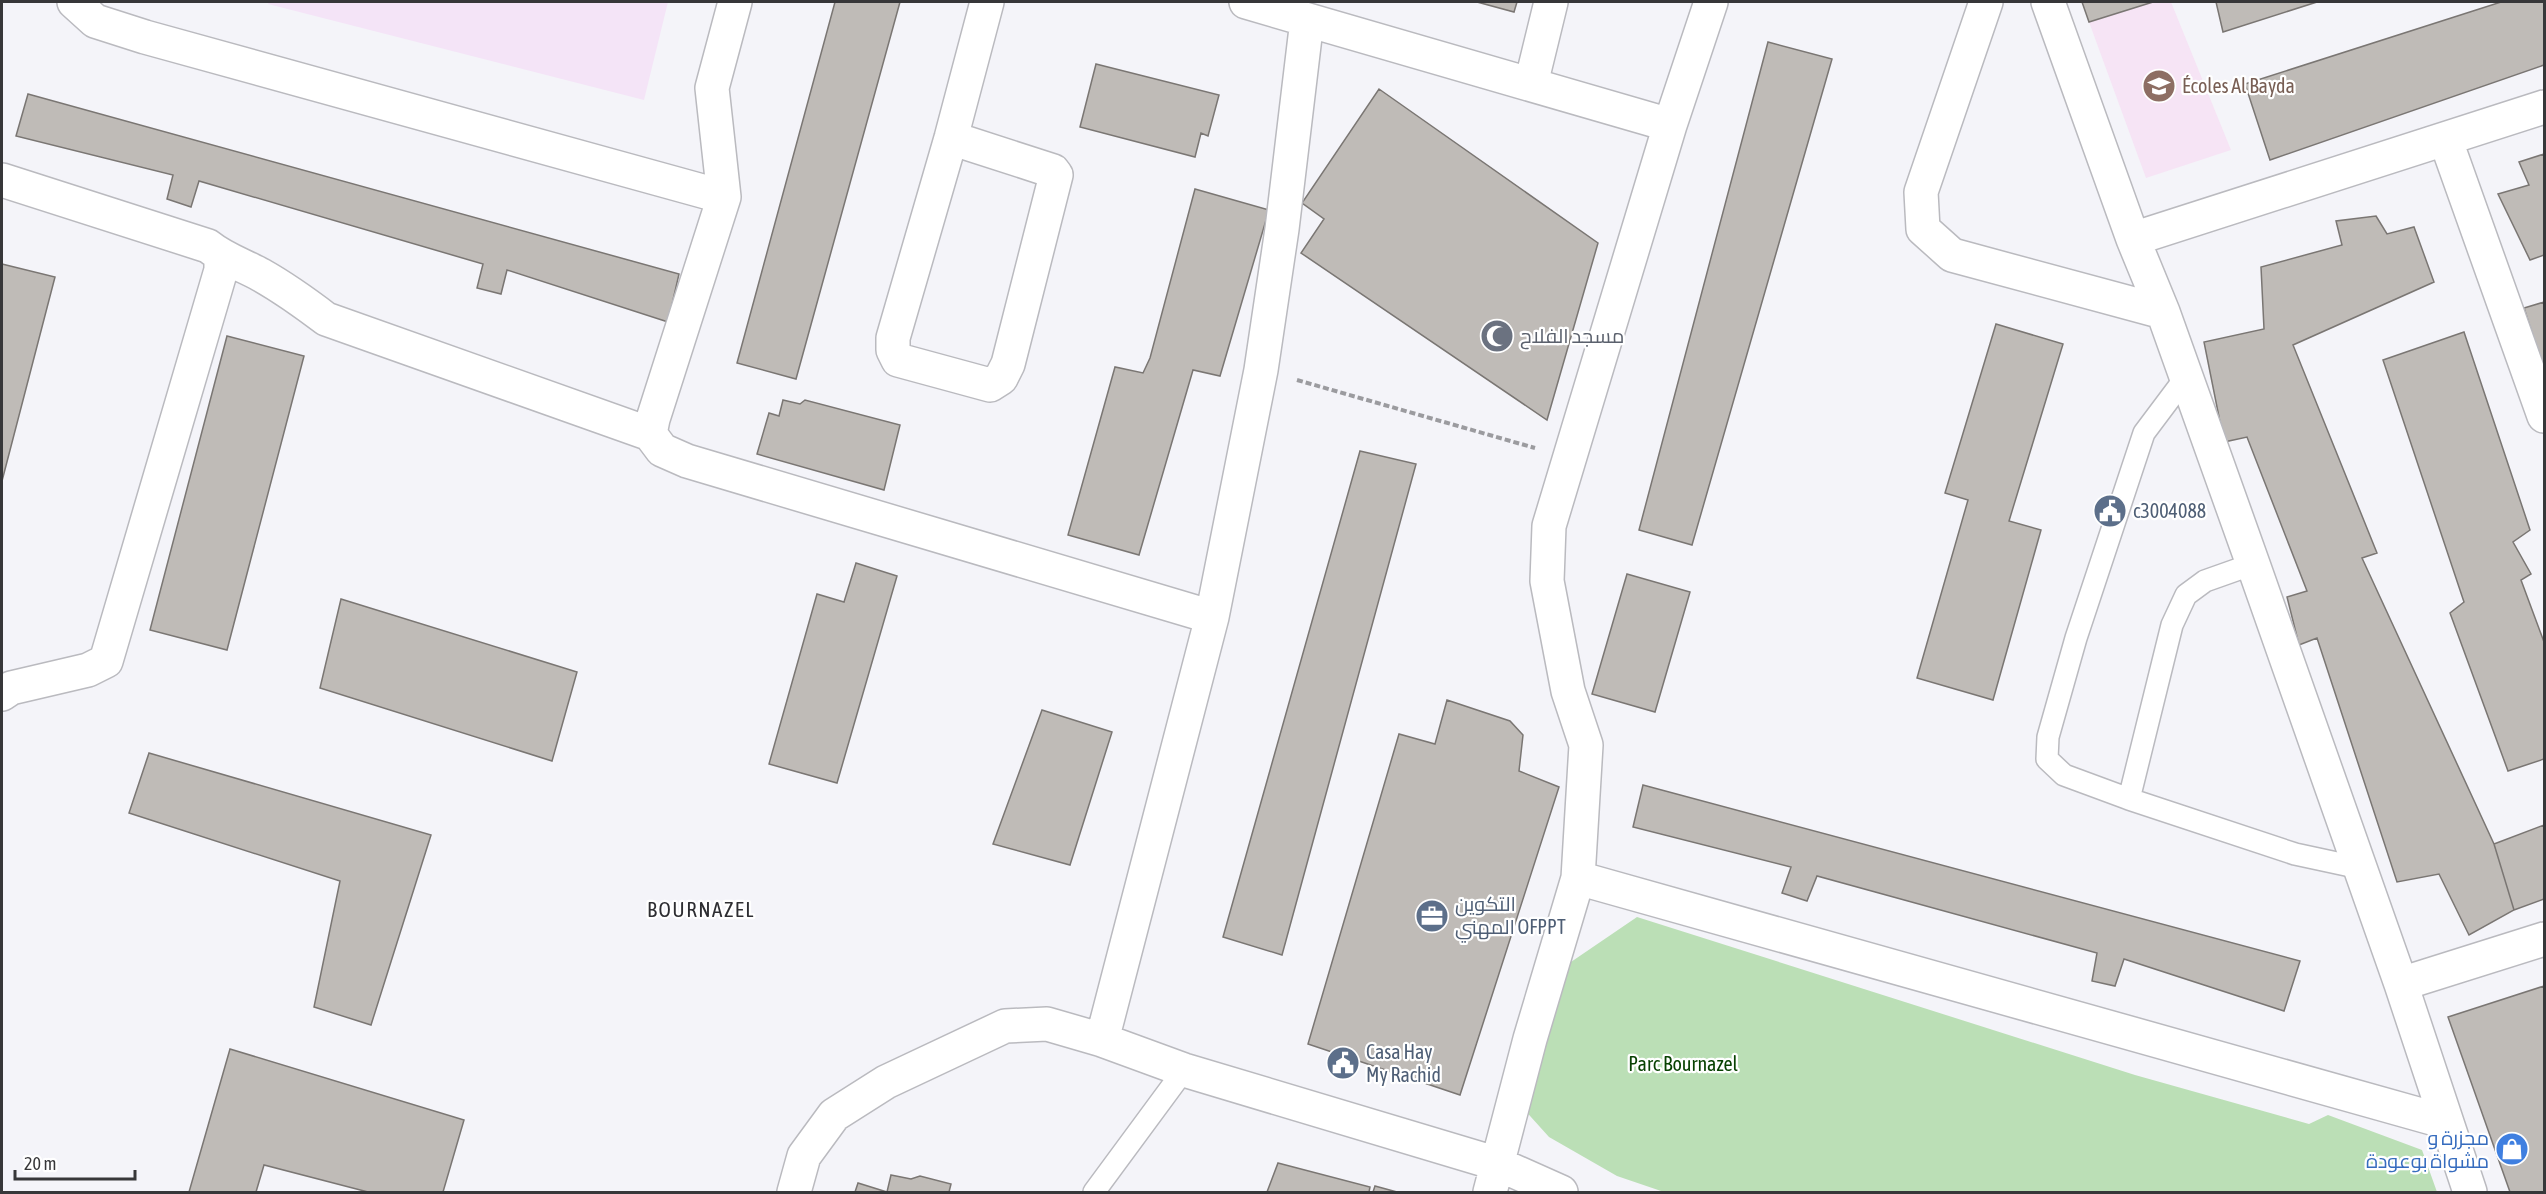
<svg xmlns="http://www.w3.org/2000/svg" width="2546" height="1194" viewBox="0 0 2546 1194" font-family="'Asap Condensed',Cairo,sans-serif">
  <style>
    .commercial { fill: #f4e4f7 }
    .education { fill: #f6e4f5 }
    .green { fill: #bbdfb6 }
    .building { fill: #bfbbb7; stroke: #7a7673; stroke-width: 1.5 }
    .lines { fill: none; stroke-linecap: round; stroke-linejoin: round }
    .lane-casing { stroke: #bababf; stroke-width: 24 }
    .street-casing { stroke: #bababf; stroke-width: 36 }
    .path { stroke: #9b9b9f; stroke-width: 4; stroke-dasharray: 6 3; stroke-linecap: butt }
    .lane { stroke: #fff; stroke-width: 21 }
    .street { stroke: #fff; stroke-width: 33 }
    .labels { text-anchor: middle; stroke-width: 4.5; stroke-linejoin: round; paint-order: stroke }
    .education-label { font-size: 20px; fill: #785e54; stroke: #fff; text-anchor: start }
    .worship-label { font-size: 20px; fill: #5b616d; stroke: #fff; text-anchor: start }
    .service-label { font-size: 20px; fill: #4e5e75; stroke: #fff; text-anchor: start }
    .park-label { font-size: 20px; fill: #084202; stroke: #fff }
    .shop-label { font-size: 20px; fill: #366cbe; stroke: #fff; text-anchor: end }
    .neighbourhood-label { font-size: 21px; letter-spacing: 1.5px; fill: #2e2e32; stroke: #fff }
  </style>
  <rect width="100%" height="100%" fill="#f4f4f9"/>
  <path class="commercial" d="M269 2H668L644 100 268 4Z"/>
  <path class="education" d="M2152 2H2171L2231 150 2146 178 2089 22Z"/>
  <path class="green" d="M1637 917 2135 1075 2309 1124 2328 1115 2422 1150 2437 1192H1664L1617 1176 1549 1137 1521 1106 1568 964Z"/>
  <path class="building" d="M835 2H900L796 379 737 363Z
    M1477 2H1517L1514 12Z
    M2082 2H2153L2089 22Z
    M2216 2H2317L2223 32Z
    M2501 2H2544V65L2270 160 2245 84Z
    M1768 42 1832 59 1692 545 1639 530Z
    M1096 64 1219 95 1208 136 1201 133 1195 157 1080 127Z
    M1379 89 1598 243 1547 420 1301 253 1324 219 1302 203Z
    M28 94 679 274 668 322 507 270 501 294 477 288 483 264 199 181 191 207 167 199 173 175 16 136Z
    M2544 154V255L2530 260 2498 194 2529 185 2519 162Z
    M1195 189 1269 210 1220 376 1193 370 1139 555 1068 535 1115 367 1143 373 1150 358Z
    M2376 216 2387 234 2414 227 2434 282 2293 345 2377 553 2362 558 2494 844 2514 910 2469 935 2439 874 2397 882 2317 638 2299 645 2287 597 2307 591 2247 437 2224 442 2204 342 2264 329 2261 267 2342 245 2336 221Z
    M2 264 55 277 2 481Z
    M2544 302V370L2524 308Z
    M1996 324 2063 344 2009 521 2041 530 1993 700 1917 678 1968 500 1945 493Z
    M2464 332 2530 530 2513 542 2531 574 2521 580 2544 642V759L2508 771 2450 613 2464 602 2383 360Z
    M227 336 304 356 227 650 150 630Z
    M783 400 800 404 805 400 900 425 884 490 757 454 769 413 779 416Z
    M1360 451 1416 464 1282 955 1223 937Z
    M856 563 897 576 837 783 769 764 817 594 844 602Z
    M1627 574 1690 592 1655 712 1592 694Z
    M341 599 577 672 552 761 320 688Z
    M1447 700 1510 721 1523 735 1519 771 1559 787 1460 1095 1308 1044 1399 734 1435 744Z
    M1042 710 1112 732 1070 865 993 844Z
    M149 753 431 835 371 1025 314 1007 340 881 129 813Z
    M1643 785 2300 961 2284 1011 2124 959 2115 986 2092 981 2097 953 1817 876 1807 901 1782 893 1791 867 1633 827Z
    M2544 825V899L2514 910 2494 844Z
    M2544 986V1192H2510L2448 1017Z
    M230 1049 464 1120 443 1192H368L264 1165 256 1192H189Z
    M1278 1163 1370 1187 1369 1192H1267Z
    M891 1175 911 1179 920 1176 951 1184 949 1192H855L858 1183 887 1192Z
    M1375 1186 1397 1192H1373Z"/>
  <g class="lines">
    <g class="lane-casing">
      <path id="lane" d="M2186 377 2144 433 2076 638 2048 737 2047 759 2064 775 2129 799 2295 854 2360 868
        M2129 799 2172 625 2186 595 2205 581 2253 564
        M1094 1192 1184 1070"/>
    </g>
    <g class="street-casing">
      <path id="street" d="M74 2 95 21 145 37 724 197
        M735 2 712 88 724 197 653 419 650 434 662 450 687 461 1212 617
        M1246 2 1670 125
        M1986 2 1921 192 1923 229 1952 255 2163 312
        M2048 2 2133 239 2163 312 2253 564 2401 984 2470 1192
        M1531 84 1551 2
        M951 138 1053 171 1056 175 1008 364 1001 378 990 385 898 360 893 350V338L951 138 987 2
        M2446 141 2544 416
        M2 180 208 246C224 259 243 265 261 275 284 288 305 303 326 319L650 434
        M2133 239 2544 107
        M2 694 11 688 88 670 106 661 221 270V256
        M1578 878 2446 1122
        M2401 984 2544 939
        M1102 1040 1212 617 1261 370 1282 229 1307 20
        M794 1192 804 1156 834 1115 886 1082 1005 1026 1047 1024 1102 1040 1184 1070 1498 1164 1561 1192
        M1490 1192 1530 1039 1578 878 1586 745 1568 691 1547 581 1549 526 1670 125 1711 2"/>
    </g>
    <path class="path" d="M1297 380 1535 448"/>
    <use href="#lane" class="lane"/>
    <use href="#street" class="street"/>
  </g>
  <defs>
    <g id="school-disc" transform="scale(1.725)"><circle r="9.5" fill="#8d6e63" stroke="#fff"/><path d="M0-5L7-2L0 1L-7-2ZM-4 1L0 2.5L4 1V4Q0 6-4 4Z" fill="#fff"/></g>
    <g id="mosque-disc" transform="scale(1.725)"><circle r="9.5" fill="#6b7280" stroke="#fff"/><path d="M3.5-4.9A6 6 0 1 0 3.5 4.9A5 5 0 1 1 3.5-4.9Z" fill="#fff"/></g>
    <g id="civic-disc" transform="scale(1.725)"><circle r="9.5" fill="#5c6f8a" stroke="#fff"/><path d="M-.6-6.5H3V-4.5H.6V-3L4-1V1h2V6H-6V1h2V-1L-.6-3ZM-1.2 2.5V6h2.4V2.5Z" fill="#fff"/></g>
    <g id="office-disc" transform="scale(1.725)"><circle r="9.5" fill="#5c6f8a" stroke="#fff"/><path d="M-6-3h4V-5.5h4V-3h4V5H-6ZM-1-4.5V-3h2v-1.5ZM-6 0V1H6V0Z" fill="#fff"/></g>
    <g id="shop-disc" transform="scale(1.725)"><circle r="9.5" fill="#3f7fe0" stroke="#fff"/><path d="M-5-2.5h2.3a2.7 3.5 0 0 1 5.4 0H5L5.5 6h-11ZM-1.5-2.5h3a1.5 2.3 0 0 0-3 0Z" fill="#fff"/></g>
  </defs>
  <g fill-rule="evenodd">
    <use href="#school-disc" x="2159" y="86"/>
    <use href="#mosque-disc" x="1497" y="336"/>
    <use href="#civic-disc" x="2110" y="511"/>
    <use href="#office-disc" x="1432" y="916"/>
    <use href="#civic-disc" x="1343" y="1063"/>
    <use href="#shop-disc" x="2512" y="1149"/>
  </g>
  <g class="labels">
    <g class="education-label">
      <text x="2182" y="93">Écoles Al Bayda</text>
    </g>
    <g class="worship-label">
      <text x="1520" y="343">مسجد الفلاح</text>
    </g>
    <g class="service-label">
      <text x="2133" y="518">c3004088</text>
      <text x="1455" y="911">التكوين<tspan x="1455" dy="23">المهني OFPPT</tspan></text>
      <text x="1366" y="1059">Casa Hay<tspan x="1366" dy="23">My Rachid</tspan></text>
    </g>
    <g class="park-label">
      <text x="1683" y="1071">Parc Bournazel</text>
    </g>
    <g class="shop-label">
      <text x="2489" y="1145">مجزرة و<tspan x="2489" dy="23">مشواة بوعودة</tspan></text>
    </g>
    <g class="neighbourhood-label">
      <text x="701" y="917">BOURNAZEL</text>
    </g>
  </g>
  <rect width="2546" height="1194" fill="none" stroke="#373739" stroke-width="6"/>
  <path d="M15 1170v9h120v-9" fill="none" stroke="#373739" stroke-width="3"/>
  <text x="24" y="1170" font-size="18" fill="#373739" stroke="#ffffff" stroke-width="4.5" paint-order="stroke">20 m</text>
</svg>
